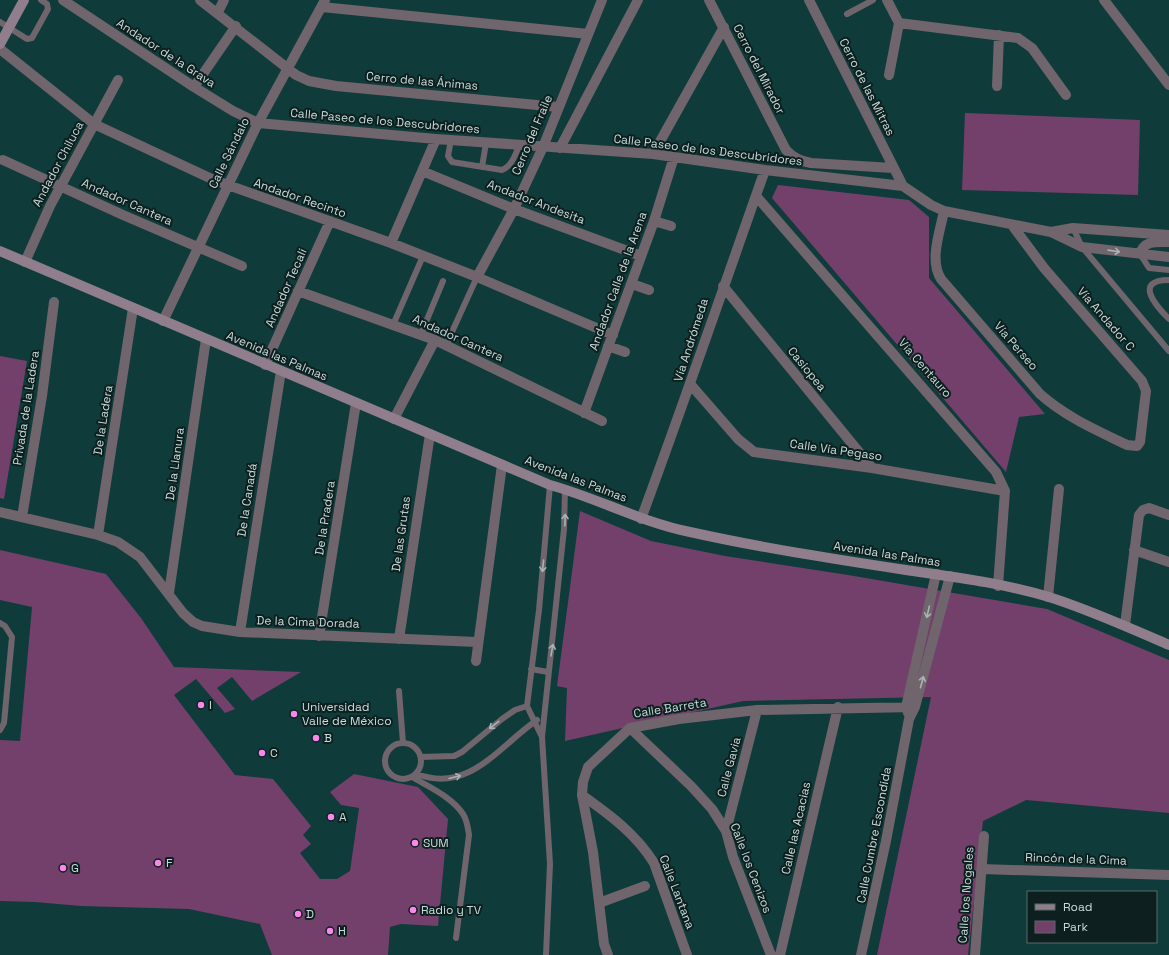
<svg xmlns="http://www.w3.org/2000/svg" width="1169" height="955" viewBox="0 0 1169 955" font-family="'Space Grotesk',sans-serif">
  <style>
    .green { fill: #72406b }
    .lines { fill: none; stroke-linecap: round; stroke-linejoin: round }
    .lane { stroke: #70646d; stroke-width: 6 }
    .street { stroke: #70646d; stroke-width: 10 }
    .secondary { stroke: #917e8d; stroke-width: 10 }
    .oneway { stroke: #a9b3b5 }
    .poi-dot { fill: #f888e9; stroke: #0d1f1e; stroke-width: 1.5 }
    .labels { text-anchor: middle; stroke-width: 4; stroke-linejoin: round; paint-order: stroke }
    .street-label { font-size: 12px; fill: #c7dddc; stroke: #0d1f1e }
    .poi-label { font-size: 12px; fill: #c7dddc; stroke: #0d1f1e; text-anchor: start }
  </style>
  <rect width="100%" height="100%" fill="#0f3c3a"/>
  <path class="green" d="M965 113 1140 120 1138 195 962 190Z
    M778 185 909 200 929 217V278L1045 414 1019 417 1006 472 772 198Z
    M0 356 27 361 4 499 0 498Z
    M580 511 651 541 725 556 848 575 1047 609 1169 660V813L1026 800 983 821 968 955H877L931 697 743 701 565 741 567 688 557 686Z
    M0 550 106 574 141 618 174 667 301 672 252 701 232 677 217 688 235 709 225 713 196 679 174 695 235 775 273 779 311 826 303 835 311 844 300 853 320 879H337L350 871 359 808 341 805 330 792 354 774 418 787 448 819 438 926 401 924 390 927 388 955H272L260 924 189 909 81 906 35 902 0 901V740L20 741 32 607 0 600Z"/>
  <g class="lines">
    <path class="lane" d="M847 14 873 0
      M0 22 27 39 32 38 48 9 47 4 41 0
      M451 140 448 156 452 162 502 170C512 166 515 155 519 146
      M482 167 486 143
      M1073 228 1082 247 1169 351
      M1140 254 1149 268 1169 270
      M1169 280C1133 280 1156 306 1169 319
      M393 325 423 256
      M421 334 443 281
      M446 345 477 277
      M0 623 5 626 12 637 4 723 0 730
      M531 669 548 672
      M399 691 403 743
      M541 735 527 706 539 610 550 485
      M385 761a18 18 0 1 1 36 0a18 18 0 1 1-36 0Z
      M421 757 454 756 462 752 502 719 515 710 527 706
      M417 774C469 794 499 746 537 720
      M412 777C429 787 452 797 463 814 467 820 468 828 469 835L456 938
      M546 955 550 864 542 737 564 529 565 489"/>
    <path class="street" d="M63 0 194 87 233 111 258 123 436 139 653 154 765 170 903 186 931 205 944 211 1051 232 1082 247 1169 257
      M200 0 296 75 309 81 336 86 558 107
      M709 0 786 150C794 158 800 161 811 163L893 168
      M809 0 903 186
      M887 0 899 23 889 75
      M1104 0 1169 85
      M322 7 588 34
      M218 12 224 0
      M899 23 1018 38 1032 48 1066 95
      M0 49 94 124 214 180 391 243 477 277 613 335
      M997 86 999 35
      M194 87 236 26
      M560 148 638 0
      M653 154 724 27
      M3 160 123 215 242 266
      M422 171 514 209 641 256
      M756 196 996 472 1005 491 998 586
      M944 211C940 232 929 260 941 279L1040 394C1066 417 1096 430 1127 445L1137 446 1140 442 1146 391 1142 381 1044 268 1012 225
      M654 221 671 226
      M1051 232 1073 228 1169 235
      M391 243 436 139
      M1140 254C1144 240 1157 242 1169 242
      M25 262 50 206 118 80
      M477 277 514 209 543 147 602 0
      M632 284 649 290
      M723 286 872 468
      M298 291 435 340 602 421
      M163 321 258 123 325 0
      M608 346 625 352
      M265 365 330 221
      M691 385 738 439 754 452 872 468 1005 491
      M584 413 654 221 674 157
      M394 419 435 340
      M0 512 98 535 118 542 140 557 183 613 193 622 202 626 240 632 477 642
      M22 517 42 396 54 302
      M641 519C684 403 724 286 765 170
      M98 535 133 308
      M1134 550 1169 562
      M169 593 206 339
      M1048 597 1059 489
      M1125 625 1139 515 1143 510 1149 508 1169 515
      M240 632 281 371
      M319 636 356 403
      M399 639 430 434
      M476 661 502 465
      M908 713 906 707 936 574
      M630 728 691 786 712 809 726 831 733 857 771 955
      M582 795C610 815 636 834 654 863L687 955
      M726 831 757 710
      M982 869 1169 875
      M599 903 645 886
      M608 955 604 944 593 852 582 795 583 782 588 767 630 728 679 719 757 710 915 707
      M780 955 838 707
      M861 955 886 841 909 719 915 707 950 576
      M975 955 984 836"/>
    <path class="secondary" d="M0 44 24 0
      M0 251 550 485C597 498 641 522 690 532 762 548 834 559 906 570 954 577 1003 583 1049 597 1090 610 1130 628 1169 645"/>
  </g>
  <defs><path id="oneway-shaft" d="M-6 0H5M1.5-3L5.5 0L1.5 3" fill="none" stroke-width="1.6" stroke-linecap="round" stroke-linejoin="round"/></defs>
  <g class="oneway">
    <use href="#oneway-shaft" transform="translate(1114 251) rotate(8)"/>
    <use href="#oneway-shaft" transform="translate(565 520) rotate(-89)"/>
    <use href="#oneway-shaft" transform="translate(543 566) rotate(96)"/>
    <use href="#oneway-shaft" transform="translate(928 612) rotate(103)"/>
    <use href="#oneway-shaft" transform="translate(552 650) rotate(-80)"/>
    <use href="#oneway-shaft" transform="translate(922 682) rotate(-75)"/>
    <use href="#oneway-shaft" transform="translate(494 725) rotate(142)"/>
    <use href="#oneway-shaft" transform="translate(455 777) rotate(-14)"/>
  </g>
  <g class="poi-dot">
    <circle cx="201" cy="705" r="4"/>
    <circle cx="294" cy="714" r="4"/>
    <circle cx="316" cy="738" r="4"/>
    <circle cx="262" cy="753" r="4"/>
    <circle cx="331" cy="817" r="4"/>
    <circle cx="415" cy="843" r="4"/>
    <circle cx="158" cy="863" r="4"/>
    <circle cx="63" cy="868" r="4"/>
    <circle cx="413" cy="910" r="4"/>
    <circle cx="298" cy="914" r="4"/>
    <circle cx="330" cy="931" r="4"/>
  </g>
  <g class="labels">
    <g class="street-label">
      <text transform="translate(166 53) rotate(33)" y="4">Andador de la Grava</text>
      <text transform="translate(759 69) rotate(63)" y="4">Cerro del Mirador</text>
      <text transform="translate(422 81) rotate(5)" y="4">Cerro de las Ánimas</text>
      <text transform="translate(867 87) rotate(63)" y="4">Cerro de las Mitras</text>
      <text transform="translate(385 121) rotate(5)" y="4">Calle Paseo de los Descubridores</text>
      <text transform="translate(532 135) rotate(-67)" y="4">Cerro del Fraile</text>
      <text transform="translate(708 150) rotate(7)" y="4">Calle Paseo de los Descubridores</text>
      <text transform="translate(229 153) rotate(-64)" y="4">Calle Sándalo</text>
      <text transform="translate(58 164) rotate(-62)" y="4">Andador Chiluca</text>
      <text transform="translate(300 198) rotate(19)" y="4">Andador Recinto</text>
      <text transform="translate(127 202) rotate(24)" y="4">Andador Cantera</text>
      <text transform="translate(536 202) rotate(21)" y="4">Andador Andesita</text>
      <text transform="translate(618 281) rotate(-70)" y="4">Andador Calle de la Arena</text>
      <text transform="translate(286 288) rotate(-66)" y="4">Andador Tecali</text>
      <text transform="translate(1106 319) rotate(49)" y="4">Vía Andador C</text>
      <text transform="translate(458 338) rotate(24)" y="4">Andador Cantera</text>
      <text transform="translate(691 340) rotate(-72)" y="4">Vía Andrómeda</text>
      <text transform="translate(1016 346) rotate(49)" y="4">Vía Perseo</text>
      <text transform="translate(277 356) rotate(23)" y="4">Avenida las Palmas</text>
      <text transform="translate(925 368) rotate(49)" y="4">Vía Centauro</text>
      <text transform="translate(807 369) rotate(51)" y="4">Casiopea</text>
      <text transform="translate(26 408) rotate(-81)" y="4">Privada de la Ladera</text>
      <text transform="translate(103 420) rotate(-81)" y="4">De la Ladera</text>
      <text transform="translate(836 450) rotate(8)" y="4">Calle Vía Pegaso</text>
      <text transform="translate(175 464) rotate(-82)" y="4">De la Llanura</text>
      <text transform="translate(576 479) rotate(21)" y="4">Avenida las Palmas</text>
      <text transform="translate(247 500) rotate(-81)" y="4">De la Canadá</text>
      <text transform="translate(325 518) rotate(-81)" y="4">De la Pradera</text>
      <text transform="translate(401 534) rotate(-82)" y="4">De las Grutas</text>
      <text transform="translate(887 554) rotate(9)" y="4">Avenida las Palmas</text>
      <text transform="translate(308 622) rotate(2)" y="4">De la Cima Dorada</text>
      <text transform="translate(670 708) rotate(-9)" y="4">Calle Barreta</text>
      <text transform="translate(729 767) rotate(-75)" y="4">Calle Gavia</text>
      <text transform="translate(796 828) rotate(-77)" y="4">Calle las Acacias</text>
      <text transform="translate(874 835) rotate(-79)" y="4">Calle Cumbre Escondida</text>
      <text transform="translate(1076 859) rotate(2)" y="4">Rincón de la Cima</text>
      <text transform="translate(751 868) rotate(69)" y="4">Calle los Cenizos</text>
      <text transform="translate(677 892) rotate(69)" y="4">Calle Lantana</text>
      <text transform="translate(966 895) rotate(-86)" y="4">Calle los Nogales</text>
    </g>
    <g class="poi-label">
      <text x="209" y="709">I</text>
      <text x="302" y="711">Universidad<tspan x="302" dy="14">Valle de México</tspan></text>
      <text x="324" y="742">B</text>
      <text x="270" y="757">C</text>
      <text x="339" y="821">A</text>
      <text x="423" y="847">SUM</text>
      <text x="166" y="867">F</text>
      <text x="71" y="872">G</text>
      <text x="421" y="914">Radio y TV</text>
      <text x="306" y="918">D</text>
      <text x="338" y="935">H</text>
    </g>
  </g>
  <rect x="1027" y="891" width="130" height="52" fill="#0d1f1e" stroke="#576b6a"/>
  <rect x="1035" y="904" width="20" height="6" fill="#917e8d" stroke="#576b6a"/>
  <text x="1063" y="911" font-size="12" fill="#c7dddc">Road</text>
  <rect x="1035" y="921" width="20" height="12" fill="#72406b" stroke="#576b6a"/>
  <text x="1063" y="931" font-size="12" fill="#c7dddc">Park</text>
</svg>
